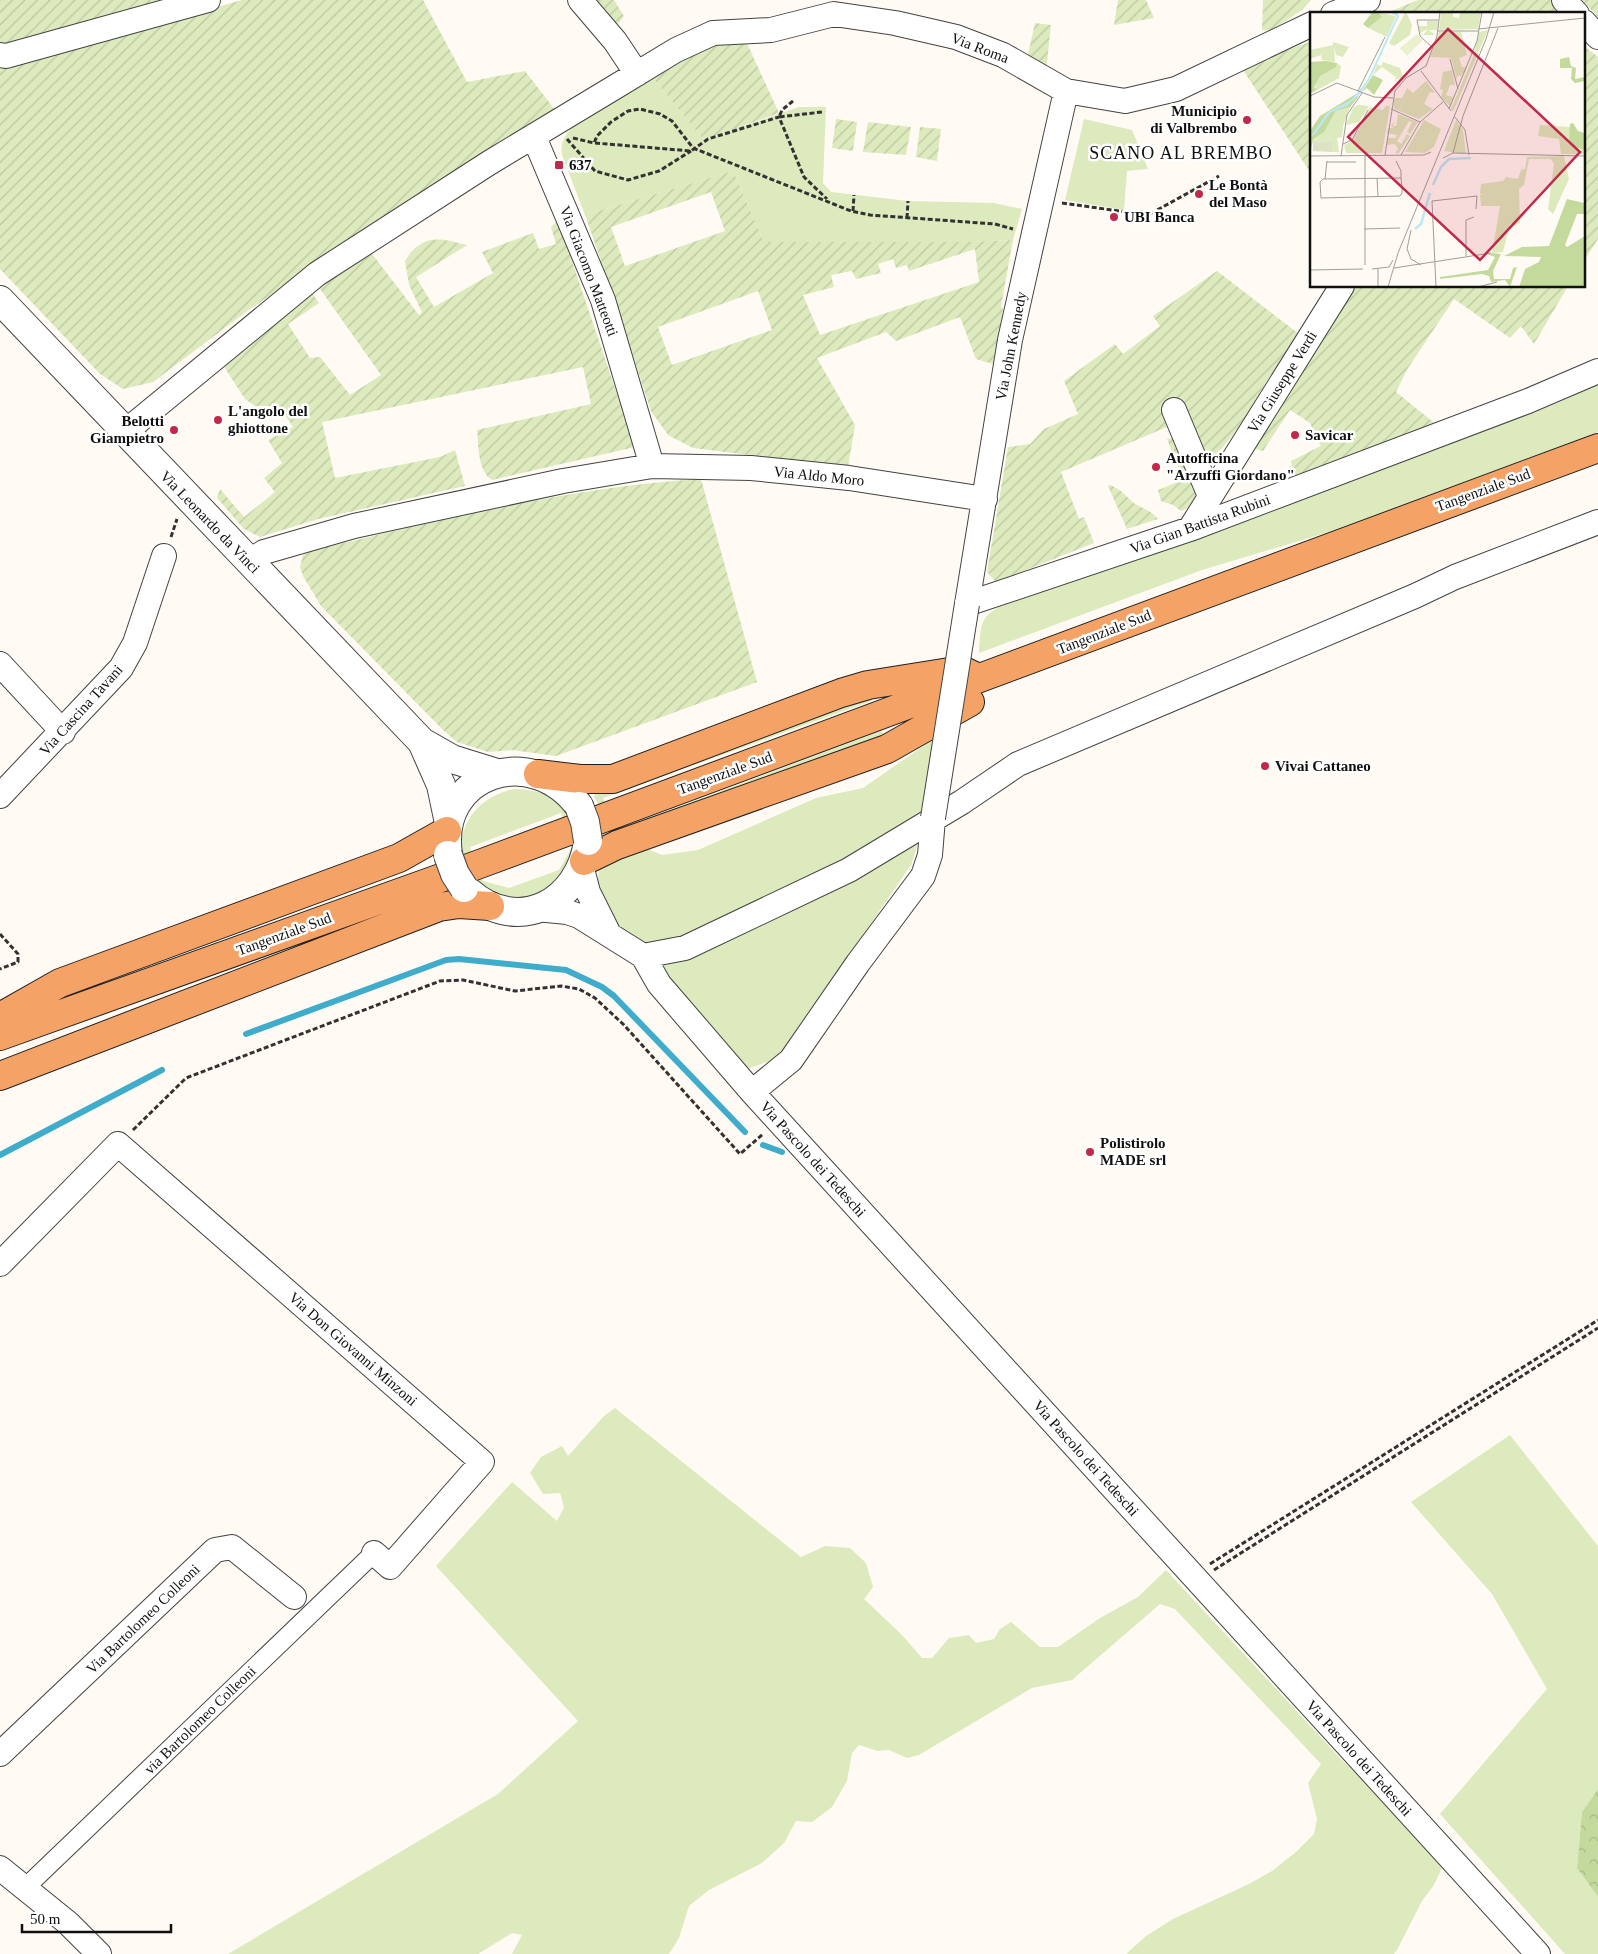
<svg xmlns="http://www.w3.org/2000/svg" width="1598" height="1954" viewBox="0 0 1598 1954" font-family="Georgia,serif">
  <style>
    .grass { fill: #dceabd; fill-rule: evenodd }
    .forest { fill: url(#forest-crowns) }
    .garden { fill: url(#garden-furrows); fill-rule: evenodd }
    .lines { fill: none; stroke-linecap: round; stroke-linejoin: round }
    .stream { stroke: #40accc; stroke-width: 6 }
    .pedestrian-casing { stroke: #434343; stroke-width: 20 }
    .minor-casing { stroke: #434343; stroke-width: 26 }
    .tertiary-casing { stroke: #434343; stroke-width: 30 }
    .trunk-casing { stroke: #212121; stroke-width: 30 }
    .path { stroke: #323232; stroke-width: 3; stroke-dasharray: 5 2.5; stroke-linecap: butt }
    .pedestrian { stroke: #fff; stroke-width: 18 }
    .minor { stroke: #fff; stroke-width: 24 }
    .tertiary { stroke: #fff; stroke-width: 28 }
    .trunk { stroke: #f4a265; stroke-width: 28 }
    .minor-bridge-casing { stroke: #434343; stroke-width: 26; stroke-linecap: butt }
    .tertiary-bridge-casing { stroke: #434343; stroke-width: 30; stroke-linecap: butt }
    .minor-bridge { stroke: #fff; stroke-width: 24 }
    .tertiary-bridge { stroke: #fff; stroke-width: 28 }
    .poi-dot { fill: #c0294a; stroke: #fff; stroke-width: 2 }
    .labels { text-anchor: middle; stroke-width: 5; stroke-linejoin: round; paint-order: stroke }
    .street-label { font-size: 15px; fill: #101010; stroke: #fff }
    .poi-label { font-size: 15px; font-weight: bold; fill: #101010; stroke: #fff; text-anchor: start }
    .quarter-label { font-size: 18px; letter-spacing: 1px; fill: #101010; stroke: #fff }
    .inset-river { fill: none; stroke: #b9e9f6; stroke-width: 2.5 }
    .inset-road { fill: none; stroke: #9f9d99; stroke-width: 1 }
    .view { fill: #c0294a; fill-opacity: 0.15; stroke: #c0294a; stroke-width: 2.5 }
    .inset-edge { fill: none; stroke: #101010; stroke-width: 2.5 }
  </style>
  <defs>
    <pattern id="forest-crowns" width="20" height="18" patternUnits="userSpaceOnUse" patternTransform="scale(1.25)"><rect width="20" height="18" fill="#c3da9c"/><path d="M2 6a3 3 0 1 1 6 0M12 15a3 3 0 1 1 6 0" fill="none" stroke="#a6ba85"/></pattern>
    <pattern id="garden-furrows" width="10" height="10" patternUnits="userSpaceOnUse" patternTransform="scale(1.25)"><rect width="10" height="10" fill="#dceabd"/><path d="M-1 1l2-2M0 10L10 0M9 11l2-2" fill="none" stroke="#bcc8a1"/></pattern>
  </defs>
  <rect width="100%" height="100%" fill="#fffbf4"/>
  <path class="grass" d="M652 77 704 140 799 107H826L823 183 831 192 908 201 994 203 1022 209 1013 240 970 242H764L733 171 585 215 562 155C560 142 565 136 573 126Z
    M1084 119 1132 130 1148 169 1127 171 1124 210 1065 200Z
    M1598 384V432L1329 532 1202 570 979 653C981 624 979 615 1008 603L1275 509 1558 403Z
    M873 697 871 701 603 798 617 830 881 731 886 736 609 835 600 807 594 797 596 792 719 747Z
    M935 738 916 850 911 865 779 1058 750 1068 738 1064 603 914 597 894 599 865 638 845 662 855 698 850 816 798 863 788Z
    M514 789C567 791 568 814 578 858L541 904 483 894C476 882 467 869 462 856 459 850 461 840 463 833 471 808 489 795 514 789ZM561 813 572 847 559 870 509 888 483 881 470 847Z
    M615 1408 801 1557 825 1546 850 1548 866 1563 873 1587 864 1599 902 1635 922 1658H932L949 1638 969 1635 976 1643 994 1639 1000 1629 1011 1622 1040 1647H1058L1100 1618 1138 1597 1166 1570 1341 1759 1446 1859 1434 1885 1422 1901 1397 1950 1394 1954H1126L1146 1936 1173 1919 1249 1884 1272 1871 1296 1852 1314 1834 1317 1819 1308 1783 1321 1764 1175 1609 1160 1604 1072 1680 1032 1688 919 1755 907 1758 889 1750 878 1751 859 1745 852 1753 847 1781 832 1807 812 1822 796 1821 784 1843 762 1863 709 1890 689 1906 679 1938 669 1954H512L522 1935 512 1933 478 1954H228L498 1794 578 1721 436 1566 512 1482 557 1521 564 1507 560 1493 543 1494 530 1473 541 1457 562 1446 568 1456 604 1416Z
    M1510 1435 1598 1546V1789L1582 1812 1577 1868 1598 1897V1954H1565L1440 1814 1547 1689 1492 1594 1411 1502Z"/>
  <path class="forest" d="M1598 1789V1897L1577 1868 1582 1812Z"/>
  <path class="garden" d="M0 0H163L8 45 0 42Z
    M242 0H423L467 82 525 71 556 111 393 210 246 312 153 382 123 389 100 374 0 269V69Z
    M589 0H614L624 16 618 24 600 14Z
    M1118 0H1146L1154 18 1114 25Z
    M1263 0H1311L1302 10 1270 31 1262 30Z
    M1418 0H1550L1564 14H1384Z
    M1582 0H1598V17Z
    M1035 23 1051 25 1046 71 1027 59Z
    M745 39 779 113 704 140 652 77C684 56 707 43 745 39Z
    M1312 41V175L1241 67Z
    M1584 46 1598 57V239L1584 261Z
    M836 119 857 122 853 151 832 148Z
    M868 122 911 127 906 155 863 152Z
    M920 127 941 129 937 161 916 157Z
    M733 171 764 242H970L1013 240 1001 306 1003 309 996 365 976 359 960 317 896 341 886 332 817 358 855 425 848 467 693 448 668 435 651 411 615 301 585 215ZM711 192 725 231 625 266 611 227ZM975 249 979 282 820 335 803 295 834 287 831 275 852 271 856 279 881 273 878 264 893 259 896 268 907 265 909 271ZM758 291 772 330 672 365 658 327Z
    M558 220 635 447 492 480C477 470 479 446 477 430L591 404 583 367 322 422 335 478 440 457 455 450 465 486 318 519 260 537 244 529 217 498 220 489 244 517 275 492 264 478 282 463 268 440 293 427 279 406H255L245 399 221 362 312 293 319 303 288 324 310 358 320 357 350 395 381 375 318 286 369 250 419 315 422 312 409 285 405 261C422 234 438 237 467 245L416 277 434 307 493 273 482 252 533 233 539 249 556 244 551 227Z
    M1217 271 1299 334 1266 382 1244 421 1206 468 1179 400 1161 412 1167 427 1061 472 1079 519 1084 517 1094 543 996 582 987 572 1008 447 1030 444 1044 429 1078 414 1064 381 1115 344 1123 354 1160 326 1153 316Z
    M1357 286H1568L1534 344 1521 326 1510 338 1454 299 1408 368 1396 392 1438 426 1294 478 1291 461 1321 446 1310 423 1290 410 1263 451 1252 448Z
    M1173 438 1201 503 1181 511 1173 505 1161 501 1158 490 1183 480 1167 439Z
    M701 479 757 682 556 756 512 750 488 752 457 742 443 730 321 606 303 576 300 567 303 555 314 550C441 520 570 487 701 479Z
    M1110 485C1127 492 1127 500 1139 506 1148 511 1150 510 1158 519L1127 529 1108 486Z"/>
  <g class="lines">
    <path class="stream" d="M246 1034 446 960 459 959 566 970 602 987 614 996 745 1132
      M763 1145 782 1152
      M0 1155 162 1070"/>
    <g class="pedestrian-casing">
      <path id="pedestrian" d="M26 1887 374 1553"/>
    </g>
    <g class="minor-casing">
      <path id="minor" d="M580 0 615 41 637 74
        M1564 0 1577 14
        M1333 14 1368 0
        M1584 22 1598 37
        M0 55 6 56 208 0
        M1066 91 1010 340 967 604 1190 529 1528 401 1598 371
        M534 137 603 300 652 466
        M1174 410 1210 496
        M125 432 317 274 489 163 615 87 676 50 713 33 771 30 834 14 895 23 956 37 1003 55 1066 91 1125 101 1176 89 1312 24
        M1190 529 1342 286
        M248 562 264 552 354 526 563 481 652 466 751 468 791 472 849 478 985 499
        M0 664 63 732
        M0 796 121 668 135 643 164 556
        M582 869 588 892 609 934
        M537 909 567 912 579 916 643 956 685 948 849 870 962 802 1018 764 1415 596 1455 577 1598 522
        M643 956 659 984 752 1092 1538 1954
        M752 1092 791 1060 858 963 923 876 930 855 933 818
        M0 1264 118 1144 482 1462 390 1567 374 1553
        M0 1754 215 1550 232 1547 294 1597
        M0 1868 68 1923 99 1954"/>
    </g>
    <g class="tertiary-casing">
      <path id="tertiary" d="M0 300 422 742 452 759 497 773
        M422 742 441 785 449 823
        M448 854C436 773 532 742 579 806
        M469 892C519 936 580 902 588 841"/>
    </g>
    <g class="trunk-casing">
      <path id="trunk" d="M538 774 580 779H613L841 693 868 685 962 670 974 676
        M584 861 617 845 887 749 970 702
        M0 1017 60 983 399 858 447 831
        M0 1036 477 865 1598 448
        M0 1076 439 907 459 904 490 906"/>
    </g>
    <path class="path" d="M793 101 782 110 779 117 822 112
      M573 138 594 143 597 136 611 122 628 111 640 109 660 114 672 121 693 148 851 211 870 215 995 224 1013 229
      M567 139 595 171 628 180 659 171 691 151
      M595 143 691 151 708 139 779 117 804 177 827 199
      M1062 203 1148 215 1219 176
      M853 211 854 195
      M907 218 908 201
      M171 537 177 519
      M0 934 18 954V962L0 969
      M133 1130 186 1078 440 981 463 980 515 991 561 986 579 989 595 998 624 1025 740 1154 763 1134
      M1210 1564 1598 1320
      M1214 1570 1598 1328"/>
    <use href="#pedestrian" class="pedestrian"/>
    <use href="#minor" class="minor"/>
    <use href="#tertiary" class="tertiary"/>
    <use href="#trunk" class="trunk"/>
    <g class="minor-bridge-casing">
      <path id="minor-bridge" d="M933 818 967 604"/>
    </g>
    <g class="tertiary-bridge-casing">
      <path id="tertiary-bridge" d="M579 806 585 822 588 841
        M448 855 455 874 464 888"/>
    </g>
    <use href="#minor-bridge" class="minor-bridge"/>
    <use href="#tertiary-bridge" class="tertiary-bridge"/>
  </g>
  <g class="poi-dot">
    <circle cx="1247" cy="120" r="5"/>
    <rect x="554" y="160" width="10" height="10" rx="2.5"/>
    <circle cx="1199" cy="194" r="5"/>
    <circle cx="1114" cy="217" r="5"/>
    <circle cx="218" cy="420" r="5"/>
    <circle cx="174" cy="430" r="5"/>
    <circle cx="1295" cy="435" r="5"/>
    <circle cx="1156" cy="467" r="5"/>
    <circle cx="1265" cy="766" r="5"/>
    <circle cx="1090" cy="1152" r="5"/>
  </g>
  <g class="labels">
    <g class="street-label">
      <text transform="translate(980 48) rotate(21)" y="5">Via Roma</text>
      <text transform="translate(589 271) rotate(69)" y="5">Via Giacomo Matteotti</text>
      <text transform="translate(1011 346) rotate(-79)" y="5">Via John Kennedy</text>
      <text transform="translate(1282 382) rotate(-58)" y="5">Via Giuseppe Verdi</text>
      <text transform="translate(819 476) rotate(6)" y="5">Via Aldo Moro</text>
      <text transform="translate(1483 490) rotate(-20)" y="5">Tangenziale Sud</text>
      <text transform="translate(210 522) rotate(46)" y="5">Via Leonardo da Vinci</text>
      <text transform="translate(1200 524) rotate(-20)" y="5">Via Gian Battista Rubini</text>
      <text transform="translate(1104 632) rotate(-21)" y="5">Tangenziale Sud</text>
      <text transform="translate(81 710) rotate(-48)" y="5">Via Cascina Tavani</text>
      <text transform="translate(725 773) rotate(-20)" y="5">Tangenziale Sud</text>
      <text transform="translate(284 934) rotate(-20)" y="5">Tangenziale Sud</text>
      <text transform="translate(813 1159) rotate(48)" y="5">Via Pascolo dei Tedeschi</text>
      <text transform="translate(353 1349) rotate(41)" y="5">Via Don Giovanni Minzoni</text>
      <text transform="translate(1086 1458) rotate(48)" y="5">Via Pascolo dei Tedeschi</text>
      <text transform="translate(143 1619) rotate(-44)" y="5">Via Bartolomeo Colleoni</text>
      <text transform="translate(200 1720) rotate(-44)" y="5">via Bartolomeo Colleoni</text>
      <text transform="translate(1359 1758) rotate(48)" y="5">Via Pascolo dei Tedeschi</text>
    </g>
    <g class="poi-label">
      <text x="1237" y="116" text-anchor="end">Municipio<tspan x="1237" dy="17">di Valbrembo</tspan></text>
      <text x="569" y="170">637</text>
      <text x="1209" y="190">Le Bontà<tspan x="1209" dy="17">del Maso</tspan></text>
      <text x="1124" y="222">UBI Banca</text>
      <text x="228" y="416">L'angolo del<tspan x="228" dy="17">ghiottone</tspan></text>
      <text x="164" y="426" text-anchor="end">Belotti<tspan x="164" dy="17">Giampietro</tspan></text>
      <text x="1305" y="440">Savicar</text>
      <text x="1166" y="463">Autofficina<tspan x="1166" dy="17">"Arzuffi Giordano"</tspan></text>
      <text x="1275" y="771">Vivai Cattaneo</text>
      <text x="1100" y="1148">Polistirolo<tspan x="1100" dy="17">MADE srl</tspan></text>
    </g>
    <g class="quarter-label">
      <text x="1181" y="159">SCANO AL BREMBO</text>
    </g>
  </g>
  <g transform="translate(1310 12)">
    <rect width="275" height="275" fill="#fffbf4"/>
    <path d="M68 0 86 4 77 25 58 16 72 5ZM81 0H96L102 13 100 23 84 34 79 31 95 1ZM178 18 143 100 141 97 163 45 169 20ZM23 30 39 35 33 45 26 43 24 35 25 50 12 48 11 43 0 47V38L23 33ZM27 51 31 54 29 66 4 80 9 64ZM116 69 118 71 102 88 95 86 89 99 84 97V86H92L97 76 103 81ZM40 95 33 114 32 125 27 126 29 140H22V130L3 129 14 120 26 99ZM146 108 153 118 156 142 134 139ZM230 113 260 115 263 136 275 139V142H251L249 127 228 124ZM254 144 259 167 243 202 238 197 244 151 240 147H219L214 173 209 177 210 211 204 214 200 212 193 240 182 241 190 194H171L170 183H175L170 182 171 172 193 169 196 165 208 167 211 158 215 157 217 145Z" fill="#dceabd"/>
    <path d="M59 0H68L72 5 58 16 53 12 61 2ZM259 45 261 54 266 56 265 67 275 65V69L265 71 261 67 262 56H250V47ZM16 49 27 51 26 55 10 64 4 76 7 77 0 82V50ZM63 63 73 68 64 83 57 76 52 80ZM46 82 48 85 40 95 26 99 14 120 3 128 0 141V119L10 104ZM263 111 268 119 275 121V139L259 132 260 112ZM257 187 274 191 275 202H267L255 233 257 235 275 224V275H209L215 257 229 250 231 245 194 244 212 235 239 234ZM182 241 191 242 183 259 184 267H200L203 256 207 255 200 275 195 268 181 270 179 264 172 262 130 267V265L178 258 185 245 177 242Z" fill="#c3da9c"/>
    <path d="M3 129 22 130V140L3 139Z" fill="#dde2c3"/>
    <path d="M131 0H143V5L149 6 150 0H171L168 17 129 18ZM117 9H128L127 18H119L125 23H113L118 17 110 21 108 14H117ZM129 20H151L157 43 149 46 152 55H157L151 64H147V69L141 46 120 45ZM73 50 90 56 93 65 85 68 86 65 72 55 63 63 67 52 71 54ZM142 58 145 73H140L136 83 143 85 140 94 131 85 133 78 130 77 133 60ZM118 71 125 81 120 80 114 92 123 97 109 107 89 99 95 86 102 88ZM48 93 59 94 49 110 36 113 43 96ZM76 94H80L72 141H36L34 133 43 129 60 95 73 98ZM88 102 108 110 100 122 97 120 102 110 99 109 87 129 91 132 97 122 100 124 89 141H85L88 137 85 132 76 133 78 126H86L87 123 77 121 78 116H84L81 114 84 109 83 114H86ZM114 108 131 117 124 135 115 141 95 140Z" fill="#dceabd"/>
    <path d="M107 22 113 28 97 44 90 36Z" fill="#ebf1ce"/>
    <path d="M78 0 87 1 89 4 60 67 50 82 38 93 20 101 5 122 0 125 18 100 41 88 57 69 87 4Z" fill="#b9e9f6"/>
    <path class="inset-river" d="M123 173 131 155 139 147 161 146M105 217 111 212 120 181"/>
    <path class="inset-road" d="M168 17 275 6M128 19H168M123 36 110 24 107 8H129M140 47 148 77M111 59 141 99M48 79 75 25M0 84 27 71 64 85 83 86M81 97 110 110M139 97 167 29 172 0M145 105 155 118 159 143M33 132 42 128 58 98M143 141 153 104 188 16M75 143 85 79 96 66 116 54 127 24 130 0M91 143 110 110 133 90M0 144 114 143 121 140M31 144 37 103 52 81M133 146 143 141 275 144M86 149 91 159V166L92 175V181L90 184 11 186 10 170 13 167 91 166M17 150H46M67 166 68 184M15 167 17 149M54 217 90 216M101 218 97 237 101 247 111 253M156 244V208L164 205M55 253V144M84 256 181 241M62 257 79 255 83 248M68 257V275M0 258 53 257M78 275 88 241 176 27 184 0M126 275 122 189 167 184 166 197M168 275 187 270"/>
    <path class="view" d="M138 17 270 140 170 248 38 125Z"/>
    <rect width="275" height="275" class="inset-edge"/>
  </g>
  <path d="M22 1924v8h149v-8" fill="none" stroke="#101010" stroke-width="2.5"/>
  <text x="30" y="1924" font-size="15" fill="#101010" stroke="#ffffff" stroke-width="4" paint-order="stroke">50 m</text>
</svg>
